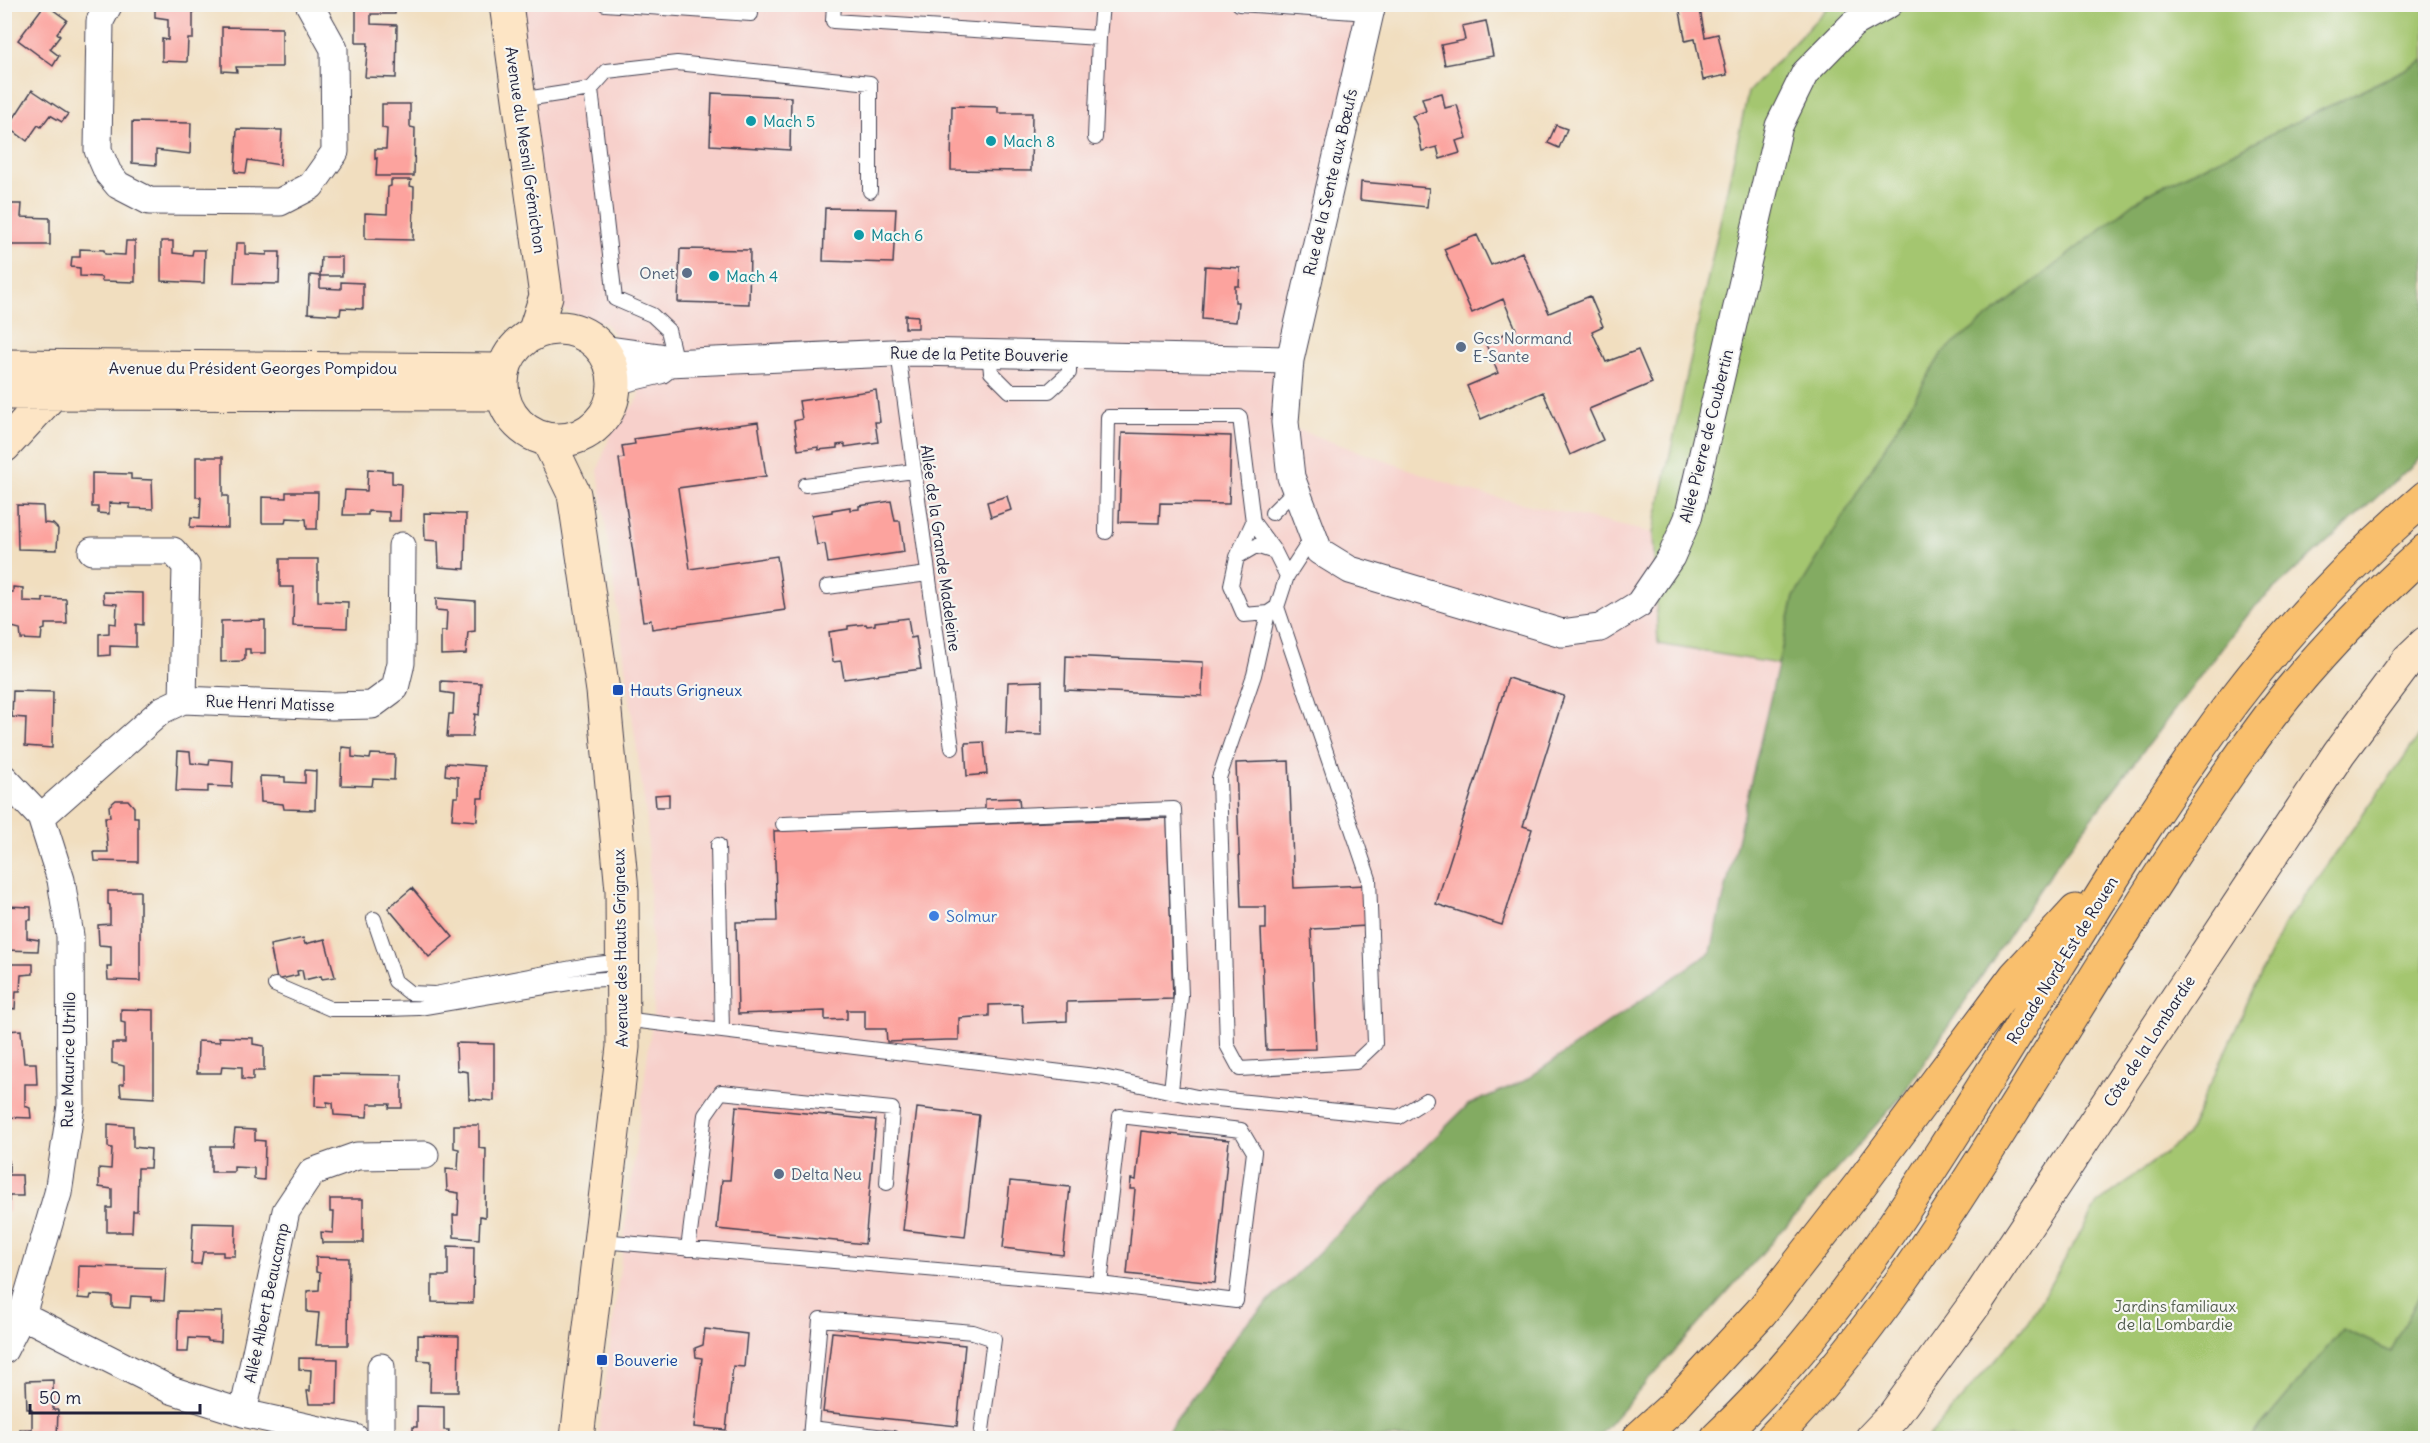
<svg xmlns="http://www.w3.org/2000/svg" width="2430" height="1443" viewBox="0 0 2430 1443" font-family="Delius,sans-serif">
  <style>
    .built { fill: #f7d0cb }
    .green { fill: #a4c66f; stroke: #637455; stroke-width: 1.5 }
    .forest { fill: #83ab62; stroke: #52664e; stroke-width: 1.5 }
    .building { fill: #fca39e }
    .lines { fill: none; stroke-linecap: round; stroke-linejoin: round }
    .lane-casing { stroke: #413e4f; stroke-width: 16 }
    .street-casing { stroke: #413e4f; stroke-width: 29 }
    .secondary-casing { stroke: #413e4f; stroke-width: 35 }
    .highway-casing { stroke: #413e4f; stroke-width: 35 }
    .lane { stroke: #fff; stroke-width: 14 }
    .street { stroke: #fff; stroke-width: 27 }
    .secondary { stroke: #fde5c5; stroke-width: 33 }
    .highway { stroke: #f9bf6d; stroke-width: 33 }
    .culture-dot { fill: #0f9aa8; stroke: #f6f6f2; stroke-width: 2 }
    .service-dot { fill: #5c6f8a; stroke: #f6f6f2; stroke-width: 2 }
    .transit-dot { fill: #1a4fb4; stroke: #f6f6f2; stroke-width: 2 }
    .shop-dot { fill: #3f7fe0; stroke: #f6f6f2; stroke-width: 2 }
    .labels { text-anchor: middle; stroke-width: 4.5; stroke-linejoin: round; paint-order: stroke }
    .culture-label { font-size: 16px; fill: #0d838f; stroke: #f6f6f2; text-anchor: start }
    .street-label { font-size: 16px; fill: #22223b; stroke: #f6f6f2 }
    .service-label { font-size: 16px; fill: #4e5e75; stroke: #f6f6f2; text-anchor: start }
    .transit-label { font-size: 16px; fill: #164399; stroke: #f6f6f2; text-anchor: start }
    .shop-label { font-size: 16px; fill: #366cbe; stroke: #f6f6f2; text-anchor: start }
    .park-label { font-size: 16px; fill: #505b4d; stroke: #f6f6f2 }
  </style>
  <rect width="100%" height="100%" fill="#f6f6f2"/>
  <filter id="ink" filterUnits="userSpaceOnUse"><feTurbulence type="fractalNoise" baseFrequency=".0167" numOctaves="2"/><feDisplacementMap in="SourceGraphic" scale="12" xChannelSelector="R" yChannelSelector="G"/><feConvolveMatrix kernelMatrix="1 2 1 2 8 2 1 2 1" color-interpolation-filters="sRGB"/></filter>
  <filter id="wash" filterUnits="userSpaceOnUse"><feTurbulence type="fractalNoise" baseFrequency=".008" numOctaves="4" result="noise"/><feDisplacementMap in="SourceGraphic" scale="24" xChannelSelector="R" yChannelSelector="G"/><feGaussianBlur stdDeviation="1.35" result="paint"/><feColorMatrix in="noise" values="0 0 0 0 0 0 0 0 0 0 0 0 0 0 0 0 0 1.4 0 .05"/><feComposite in="paint" operator="in"/></filter>
  <g filter="url(#wash)">
    <rect width="100%" height="100%" fill="#f1debf"/>
    <path class="built" d="M499 5H1362L1279 423 1473 492 1653 533 1658 644 1778 664 1711 952 1524 1081 1468 1105 1180 1413 1163 1438H598L654 1006 647 822 598 470 611 432 639 398V368L606 324 536 301Z"/>
    <path class="green" d="M1831 4 2425 5V60L2146 194 1794 597 1778 664 1658 644 1653 533 1748 92Z
      M2425 728V1285L2391 1351 2343 1330 2251 1438H1927L2029 1321 2097 1204 2186 1137 2283 926Z"/>
    <path class="forest" d="M2425 60V454L2249 612 2054 868 1901 1097 1597 1438H1163L1242 1328 1468 1105 1524 1081 1711 952 1794 597 1942 353 2146 194Z
      M2425 1285V1438H2251L2343 1329 2391 1351Z"/>
    <g id="blocks">
      <path class="building" d="M45 4 67 20 57 33 60 36 50 49 59 56 53 66 18 40Z
        M157 4H193V39H188L187 62 162 61V39L168 40V19L155 17V7H157Z
        M1689 4H1699L1705 37 1718 34 1727 75 1703 80 1695 39 1685 41V38L1679 6Z
        M356 5H396L395 14H371V24L397 25 396 78 365 77 368 43H356Z
        M1486 21 1493 56 1445 65 1441 45 1465 40 1462 26Z
        M222 27 282 28V67H236L237 72 222 71Z
        M32 90 68 114 62 122 50 115 41 127 38 125 27 141 8 127Z
        M712 93 791 97 790 150 710 145Z
        M1442 93 1445 108 1457 105 1467 138 1456 141 1460 153 1440 159 1437 147 1422 151 1417 126 1412 116 1426 111 1422 98Z
        M382 104H410V127L415 128 414 176H376L377 158 375 159V149H386L387 129 382 128Z
        M952 106 998 107V113H1032L1031 171 951 170Z
        M132 122 191 123 190 154 156 150V165L132 163Z
        M1556 125 1567 129 1559 148 1548 143Z
        M237 129 282 130 280 165 248 160 246 173 235 172Z
        M391 180H411L410 186 414 187 413 240 365 239V213L387 214 388 187 391 186Z
        M1361 182 1429 188 1427 207 1360 200Z
        M4 204H22L21 217 50 218V245H4Z
        M825 208 896 209 893 263 823 261Z
        M1477 235 1491 265 1522 252 1549 313 1590 296 1603 326 1592 331 1606 362 1638 350 1652 383 1589 409 1603 440 1570 455 1543 392 1481 419 1467 386 1498 373 1485 342 1516 329 1503 299 1472 313 1444 249Z
        M126 241H135V282L102 281 101 277 80 276V268L71 267 72 257H80V249L104 250 105 254 125 255Z
        M161 241H173V253L192 255 193 250H205L204 283 161 281Z
        M236 243H245V254L267 255V252H280L279 284 234 283Z
        M680 249 750 250 749 304 678 302Z
        M321 257H342V276H320Z
        M1205 266 1240 268 1239 286H1235V302H1238L1236 322 1202 319Z
        M310 275 320 276V288L341 289V282L363 283V309L341 308 340 315 308 313Z
        M905 315 918 316V328H905Z
        M876 390 880 422H875L878 442 845 447V444L837 445V448L818 450V447L798 450 794 421 802 419 799 401Z
        M758 422 766 476 678 488 690 569 777 556 785 610 652 629 651 620 643 621 619 459 624 458 622 446 635 444 634 439Z
        M1122 433 1231 436 1229 504 1160 503 1159 523 1119 522Z
        M196 457H223V496H228V528L190 527 191 517 200 518 201 497H196Z
        M368 469 392 471V483L401 484 400 521H389V512L368 511V515H343L345 490 367 491Z
        M92 473 131 474V479L152 480 153 509 130 508V504L109 503V514L98 513V507H92Z
        M286 492H318L317 529H307L306 519 286 518 285 523H262V497L286 498Z
        M1007 496 1011 510 991 517 987 502Z
        M891 501 895 521H900L904 552 828 563 825 544 817 545 812 515 832 512V510L850 507V510L859 509V506Z
        M17 505 43 506 44 523 53 524 58 529 57 550 18 549Z
        M424 513 466 514 465 569 439 567 438 541 425 540Z
        M280 559H318V601L348 602 347 628 293 626 294 587H280Z
        M13 587 23 588V601L43 602V598L66 599 67 624H45V629L42 630 41 640 21 639 20 629 4 625V592H13Z
        M103 592 143 593V625L136 624V647L110 646V655L99 656V634L109 633V623L116 624 117 604 104 603Z
        M436 598 475 601V631L468 632 466 654 441 655V631H446L447 611 436 610Z
        M908 618 911 638 916 637 921 669 844 679 841 661 833 662 829 632 848 629V626L866 624 867 626 875 625V622Z
        M265 620V653H250V649H245V658L241 661 221 662V621Z
        M1066 656 1203 662 1202 696 1065 690Z
        M1508 678 1564 696 1523 826 1532 829 1502 925 1436 904Z
        M441 681 481 683 479 715 475 714 472 737H447L449 714H453L454 694 441 692Z
        M1042 681V735L1006 734 1008 682Z
        M13 691 53 692 52 748 25 746 26 718 12 717Z
        M984 742 987 774 967 776 965 743Z
        M342 747 352 748V757L370 759 371 754 395 755 394 780 373 779 372 786 341 785Z
        M178 751 190 752 191 763 209 765 210 759 233 761 232 787 208 786V792L176 791Z
        M1289 761 1294 888 1366 885 1367 926 1311 929 1316 1049 1266 1050 1261 929H1266V907H1241L1236 763Z
        M446 763 484 766 483 798H478L477 821 452 819 454 797H458V777L445 775Z
        M305 770 316 771 315 810 284 809 283 804 261 802 260 776 285 777V782L305 783Z
        M669 794V807H656L655 795Z
        M1019 798 1020 810 985 809V799Z
        M116 800H128L134 807V817H138V862L95 861 94 852H108L105 817H110L109 806Z
        M1167 818 1173 999 1067 1002V1021L1023 1023 1022 1004 989 1005V1016L959 1018V1040H947L887 1042 886 1029H865V1010H847V1019L825 1020V1011L738 1014 736 922 777 921 774 831Z
        M412 888 453 937 429 957 388 908Z
        M108 891H140V981L108 980 107 966H111V946L99 945 98 925 110 924V905L108 904Z
        M5 906 31 907V920H27V938L39 940 38 951 5 950Z
        M303 938 305 944 325 939 335 977 322 979 321 976 304 980 302 970 297 971 298 975 277 980 270 945Z
        M5 964H33V974L21 975 20 991H16L15 1009 5 1008Z
        M121 1009 154 1010V1098L121 1096 120 1084H124V1066L112 1063V1043H125V1023L121 1022Z
        M21 1030 24 1063H36L37 1084H25V1106L30 1108 31 1118 4 1117V1031Z
        M219 1037 253 1038V1044L264 1046V1071H253V1080L242 1079V1067L222 1066 221 1073H197L198 1041 220 1042Z
        M456 1043 494 1044V1101L469 1099 468 1072 457 1070Z
        M316 1074 402 1075V1108H389L390 1104H368L367 1117 334 1115 333 1103 327 1102V1107L315 1106Z
        M736 1106 876 1120 865 1244 717 1229 722 1180H730Z
        M917 1108 979 1115 965 1237 903 1230Z
        M108 1124 133 1126V1147L151 1149 150 1168H138L137 1211H133L132 1232H107V1208H112V1189L99 1187V1168L111 1169 112 1148 108 1147Z
        M454 1125H479V1148L486 1149 485 1217 480 1216 479 1239 454 1237 453 1215H458L459 1193 447 1191 446 1169 458 1170 459 1149 454 1148Z
        M235 1129 255 1130V1140L265 1141 264 1180 254 1179V1168L234 1167V1172H211V1146H233Z
        M1141 1131 1229 1140 1215 1283 1127 1274 1135 1189H1130L1131 1179 1136 1180Z
        M4 1161H9V1175H22L23 1196H9V1212H4Z
        M1010 1181 1070 1187 1063 1255 1003 1248Z
        M330 1199H363V1243H322L321 1232 333 1233 334 1212H330Z
        M193 1223 236 1224 235 1256H223V1252H203L201 1264H191Z
        M448 1246 474 1247 473 1303 432 1302V1276H448Z
        M316 1257 349 1258 348 1345H316L319 1313 307 1312V1291L319 1290 320 1273 316 1272Z
        M79 1266 166 1268 164 1301 151 1300V1297L131 1296 130 1308 112 1307V1296L91 1295 90 1299 78 1298Z
        M178 1311 222 1312 221 1342 208 1341V1339L189 1338 188 1352H177Z
        M705 1329 747 1334 744 1367 733 1366 726 1430 694 1427 702 1358 696 1357 695 1348 703 1345Z
        M832 1332 965 1345 957 1426 823 1412Z
        M418 1335 459 1336 458 1392H430L431 1361 418 1360Z
        M299 1358 338 1359 337 1404H309L307 1391H310L311 1370 299 1369Z
        M53 1380V1410H58L57 1438H20V1429H32V1409H27L26 1381Z
        M417 1406 444 1407V1430H449L448 1438H409L413 1437V1427H417Z"/>
    </g>
  </g>
  <g filter="url(#ink)">
    <use href="#blocks" fill-opacity="0" stroke="#413e4f" stroke-width="1.5"/>
    <g class="lines">
      <g class="lane-casing">
        <path id="lane" d="M605 4 751 14
          M834 4 833 21 1099 38 1102 4
          M1239 4 1369 13
          M591 89 607 71 677 63 870 83V191
          M519 100 591 89 615 299 652 315 668 330 676 363
          M1095 138 1099 38
          M898 352 952 748
          M989 354 991 372 1010 391H1049L1069 373V355
          M805 485 914 471
          M1272 513 1296 489
          M1253 522 1237 557 1231 585 1244 615 1268 613 1277 607 1287 576 1313 536
          M1106 532 1108 417H1240L1253 522 1275 552
          M1237 557 1256 546 1275 552 1287 576
          M827 587 928 574
          M1268 613 1254 675 1219 778 1227 1045 1240 1069 1356 1062 1375 1044 1369 879 1277 607
          M783 824 1174 809 1181 996 1171 1091
          M718 845 722 1031
          M374 919 395 981 410 993 435 994 588 965 623 961
          M275 985 331 1009H387L419 1008 587 980 623 978
          M623 1019 1103 1077 1197 1097 1399 1117 1426 1100
          M601 1241 1100 1284 1236 1301 1254 1152 1241 1130 1120 1116 1100 1284
          M688 1249 705 1115 721 1092 892 1109 887 1183
          M811 1428 893 1438
          M810 1438 820 1319 973 1332 994 1339 981 1438"/>
      </g>
      <g class="street-casing">
        <path id="street" d="M109 4 100 21 98 150 108 173 118 185 149 201 280 202 311 186 335 152 334 49 309 4
          M1372 4 1290 360 1285 422 1291 477 1319 551 1350 570 1562 633 1600 628 1639 604 1671 557 1688 518 1779 126 1805 73 1853 24 1889 4
          M602 349 660 357 669 363 914 352 1290 360
          M614 381 660 370 669 363
          M92 551H173L186 566 183 700
          M4 778 41 817 61 880 70 936 71 1106 58 1193 22 1315 4 1350
          M41 817 162 710 183 700 332 706 372 705 395 688 401 663 402 546
          M22 1315 171 1390 243 1413 355 1438
          M243 1413 286 1211 312 1172 357 1156 425 1155
          M381 1438V1367"/>
      </g>
      <g class="secondary-casing">
        <path id="secondary" d="M506 4 546 296 534 333
          M502 384a56 56 0 1 1 112 0a56 56 0 1 1-112 0Z
          M4 366 502 370
          M4 393 502 394
          M548 440 574 494 603 691 622 890 623 1047 577 1438
          M4 446 53 393V380
          M1872 1438 1894 1415 1977 1301 2339 753 2409 659 2426 643"/>
      </g>
      <g class="highway-casing">
        <path id="highway" d="M1639 1438 1673 1407 1761 1312 1860 1185 2015 977 2076 911
          M1717 1438C1828 1334 1911 1203 1991 1074 2070 948 2145 819 2234 700 2290 626 2356 557 2426 497
          M1773 1438C1867 1341 1941 1226 2012 1112 2095 979 2176 842 2270 716 2316 656 2370 601 2426 550"/>
      </g>
      <use href="#lane" class="lane"/>
      <use href="#street" class="street"/>
      <use href="#secondary" class="secondary"/>
      <use href="#highway" class="highway"/>
    </g>
  </g>
  <g class="culture-dot">
    <circle cx="751" cy="121" r="6"/>
    <circle cx="991" cy="141" r="6"/>
    <circle cx="859" cy="235" r="6"/>
    <circle cx="714" cy="276" r="6"/>
  </g>
  <g class="service-dot">
    <circle cx="687" cy="273" r="6"/>
    <circle cx="1461" cy="347" r="6"/>
    <circle cx="779" cy="1174" r="6"/>
  </g>
  <g class="transit-dot">
    <rect x="612" y="684" width="12" height="12" rx="3"/>
    <rect x="596" y="1354" width="12" height="12" rx="3"/>
  </g>
  <circle class="shop-dot" cx="934" cy="916" r="6"/>
  <g class="labels">
    <g class="culture-label">
      <text x="763" y="127">Mach 5</text>
      <text x="1003" y="147">Mach 8</text>
      <text x="871" y="241">Mach 6</text>
      <text x="726" y="282">Mach 4</text>
    </g>
    <g class="street-label">
      <text transform="translate(526 150) rotate(82)" y="6">Avenue du Mesnil Grémichon</text>
      <text transform="translate(1330 182) rotate(-77)" y="6">Rue de la Sente aux Bœufs</text>
      <text transform="translate(979 354) rotate(1)" y="6">Rue de la Petite Bouverie</text>
      <text x="253" y="374">Avenue du Président Georges Pompidou</text>
      <text transform="translate(1706 436) rotate(-76)" y="6">Allée Pierre de Coubertin</text>
      <text transform="translate(941 548) rotate(82)" y="6">Allée de la Grande Madeleine</text>
      <text transform="translate(270 703) rotate(2)" y="6">Rue Henri Matisse</text>
      <text transform="translate(620 948) rotate(-91)" y="6">Avenue des Hauts Grigneux</text>
      <text transform="translate(2062 960) rotate(-58)" y="6">Rocade Nord-Est de Rouen</text>
      <text transform="translate(2149 1041) rotate(-57)" y="6">Côte de la Lombardie</text>
      <text transform="translate(68 1060) rotate(-89)" y="6">Rue Maurice Utrillo</text>
      <text transform="translate(266 1303) rotate(-78)" y="6">Allée Albert Beaucamp</text>
    </g>
    <g class="service-label">
      <text x="675" y="279" text-anchor="end">Onet</text>
      <text x="1473" y="344">Gcs Normand<tspan x="1473" dy="18">E-Sante</tspan></text>
      <text x="791" y="1180">Delta Neu</text>
    </g>
    <g class="transit-label">
      <text x="630" y="696">Hauts Grigneux</text>
      <text x="614" y="1366">Bouverie</text>
    </g>
    <g class="shop-label">
      <text x="946" y="922">Solmur</text>
    </g>
    <g class="park-label">
      <text x="2175" y="1312">Jardins familiaux<tspan x="2175" dy="18">de la Lombardie</tspan></text>
    </g>
  </g>
  <rect width="2430" height="1443" fill="none" stroke="#f6f6f2" stroke-width="24"/>
  <path d="M30 1404v9h170v-9" fill="none" stroke="#22223b" stroke-width="3"/>
  <text x="39" y="1404" font-size="18" fill="#22223b" stroke="#f6f6f2" stroke-width="4.5" paint-order="stroke">50 m</text>
</svg>
